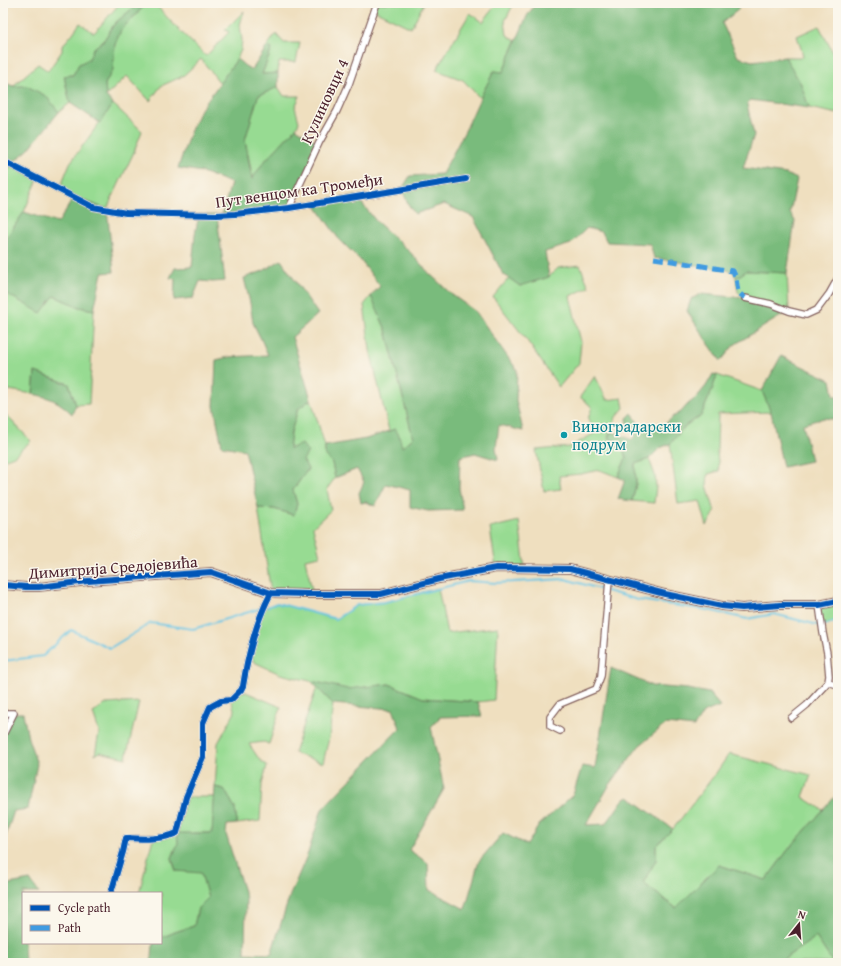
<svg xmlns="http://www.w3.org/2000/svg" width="841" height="966" viewBox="0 0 841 966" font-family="'Gentium Book Plus',serif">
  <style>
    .green { fill: #97db92; stroke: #707d5e }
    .forest { fill: #79bb7c; stroke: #626d54 }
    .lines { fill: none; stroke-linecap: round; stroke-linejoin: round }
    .stream { stroke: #65c5e4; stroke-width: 2 }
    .street-casing { stroke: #84625f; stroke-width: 8 }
    .secondary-casing { stroke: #84625f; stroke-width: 10 }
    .street { stroke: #fff; stroke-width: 5.5 }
    .secondary { stroke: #fff; stroke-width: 8 }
    .quiet { stroke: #409be1; stroke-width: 5; stroke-dasharray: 10 5; stroke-linecap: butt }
    .cycleway-casing { stroke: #fbf7ec; stroke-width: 8 }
    .cycleway { stroke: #0057b8; stroke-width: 6 }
    .culture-dot { fill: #0f9aa8; stroke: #fbf7ec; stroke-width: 1.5 }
    .labels { text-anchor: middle; stroke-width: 3; stroke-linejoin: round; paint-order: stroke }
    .street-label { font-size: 16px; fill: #4a1f2b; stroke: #fbf7ec }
    .culture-label { font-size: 16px; fill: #0d838f; stroke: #fbf7ec; text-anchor: start }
  </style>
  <rect width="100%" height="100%" fill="#fbf7ec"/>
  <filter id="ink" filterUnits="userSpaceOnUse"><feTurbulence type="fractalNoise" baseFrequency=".025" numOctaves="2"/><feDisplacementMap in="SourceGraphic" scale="8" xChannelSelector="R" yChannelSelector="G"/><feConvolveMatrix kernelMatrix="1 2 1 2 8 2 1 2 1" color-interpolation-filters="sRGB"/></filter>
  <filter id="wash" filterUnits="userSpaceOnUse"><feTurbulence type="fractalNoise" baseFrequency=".012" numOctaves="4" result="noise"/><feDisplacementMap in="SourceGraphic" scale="16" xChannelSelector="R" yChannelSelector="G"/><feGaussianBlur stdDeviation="0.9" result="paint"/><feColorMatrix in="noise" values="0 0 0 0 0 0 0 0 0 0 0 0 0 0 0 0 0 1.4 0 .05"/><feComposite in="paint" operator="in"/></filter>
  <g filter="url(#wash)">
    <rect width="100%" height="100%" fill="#efdfbf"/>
    <path class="green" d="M120 3H139L115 23 104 40 93 49 89 60 79 64 73 75 64 76 70 103 59 112 45 96 13 86 38 64 48 71 62 51V46L73 33 80 23 94 33Z
      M147 3H157L155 4 177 28 206 56 229 32 225 30 244 11 240 25 242 40 241 50 237 59 220 83 201 59 183 76 161 86 150 101 127 76 106 96 105 84 113 69 115 44 121 30Z
      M377 3H424L411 28 374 10Z
      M497 3H514L505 21 507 35 516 41 503 72 494 71 480 98 463 80 436 70 470 13 483 22Z
      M819 26 838 62V114L809 108 801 84 785 57H803L802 52 797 36Z
      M276 34 284 43H300L296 62H279L278 73 262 74 272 49 267 46Z
      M278 87 284 96H300L295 107 299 122 296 128 263 163 253 179 245 140 258 96Z
      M113 104 128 118 142 131 134 152 107 209 93 207 59 190 70 163Z
      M10 165 38 179 24 212 7 237 3 238V182Z
      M580 265 589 287 570 296 581 342 579 363 559 387 528 342 493 297 509 278 520 286 549 277 558 268Z
      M746 271 787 273 789 311 745 298 738 292 736 278Z
      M3 292 41 312 54 296 79 307 94 310 89 404 76 405 69 384 35 372 33 394 3 389Z
      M371 296 386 330 413 438 402 448 395 429 389 431 370 350 364 305Z
      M717 375 762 391 771 412 718 414 717 452 719 471 708 474 707 485 715 512 707 526 700 501 678 504 670 444 686 425 701 416 712 390Z
      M595 376 607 400 622 398 624 408 616 417 608 438 621 443 626 458 618 477 600 470 581 474 559 476 561 489 544 491 536 450 570 447 595 433 588 419 592 407 580 397Z
      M311 399 325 446V454L332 463 335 478 327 489 331 510 313 527 320 556 305 559 313 594 271 593 258 508 274 509 293 515 297 504 293 490 308 469 289 449 291 432 298 409Z
      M3 410 7 416 31 441 14 456 3 460Z
      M649 459 655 475 656 487 654 503 632 501 636 484 635 464Z
      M519 521 525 569 496 568 490 528Z
      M438 588 447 633 498 627 494 700 478 702 423 698 389 684 348 690 280 674 254 662 249 653 263 608 277 603 336 619 357 605 385 602Z
      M838 601V620L822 626 819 605Z
      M317 687 333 704 329 738 323 763 294 753Z
      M241 690 281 707 269 744 264 742 249 744 259 759 267 766 262 784 260 821 237 824 235 808 224 789 215 787 218 743 235 712 231 700Z
      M139 702 126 758 99 752 95 755 99 732 93 713 106 704Z
      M729 754 811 775 803 797 823 810 788 850 766 880 719 865 676 908 643 883 656 860V846L673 829 716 773Z
      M186 797H215L212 833H193L178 843 172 858 176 871 201 872 208 898 198 908 194 926 175 932 161 938V893H139L153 838 177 833Z
      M816 937 833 963H775L782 960Z"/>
    <path class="forest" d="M139 3H147L121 30 115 44 113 69 105 84 106 96 113 104 100 123 70 103 64 76 73 75 79 64 89 59 93 49 104 40 115 23Z
      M536 3H737L739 9 722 23 738 57 752 61 785 57 801 84 809 108 750 100 747 104 754 135 743 168 786 174 797 179 790 213 795 221 787 273 746 271 736 278 733 271 654 258 650 244 607 242 602 232 587 228 571 244 545 252 549 277 520 286 503 274 473 217 444 204 415 214 408 204 402 189 410 176 442 174 466 129 480 98 494 71 503 72 527 16Z
      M267 46 272 49 262 74 278 73V87L258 96 245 140 252 179 263 163 296 128 319 143 289 208 222 215 231 183 202 172 178 168 189 135 199 112 237 59 245 66 252 70Z
      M3 82 13 86H27L46 96 59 112 28 150 10 165 3 182Z
      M356 196 376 221 409 251 429 273 451 294 476 312 497 342 517 370 516 400 523 431 499 425 496 448 498 460 475 453 460 457 459 488 463 510 428 511 410 507V490L386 484 375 506 366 502 361 503 359 493 364 482 357 469 335 478 332 463 325 454V446L366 439 395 429 399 435 402 447 413 438 386 330 371 296 380 286 361 261 338 238 314 203Z
      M74 197 107 209 114 272 102 273 94 310 79 307 54 296 41 313 3 292V248L7 237 24 212 58 223Z
      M199 215H217L225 281 213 282 200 281 193 298 174 300 175 279 170 278 175 268 192 267 195 234Z
      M281 260 318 314 292 337 311 399 298 409 291 432 289 449 302 444 308 452 303 460 308 469 293 490 297 504 294 515 274 509 258 508 245 450 222 446 214 406 216 360 229 357 268 355 261 339 253 323 250 303 244 278 263 271Z
      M701 294 745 298 789 311 734 345 721 361 706 340 687 311 691 299Z
      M781 356 831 380 834 396H838V420L824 418 803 424 811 461 783 467 771 412 762 391Z
      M35 372 69 384 76 405 72 414C59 401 51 398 33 394Z
      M713 374 717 375 712 390 701 416 686 425 670 444 660 448 649 459 635 464 636 484 632 501 618 499 625 480 618 477 626 458 621 443 608 438 611 431 632 440 635 436 628 426 627 418 632 413 638 423 646 429 663 426 673 417 681 412 688 404 696 398 706 386Z
      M611 668 652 686 688 689 709 693 720 706 703 713 694 727 666 724 639 746 609 786 586 825 606 824 623 800 629 797 673 829 656 846V860L643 883 676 908 719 865 766 880 788 850 838 793V963H833L816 937 782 960 775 963H150L152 957 153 943H161V938L175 932 194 926 198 908 208 898 201 873 176 871 172 858 178 843 177 833H212L215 787 224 789 235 808 237 824 227 825 226 834 246 898 245 953 271 954 290 895 308 853 322 809 400 728 393 709 333 704 311 681 348 689 389 684 423 698 478 702 482 716 440 717 431 727 444 789 409 850 428 863 429 890 465 909 479 861 503 833 527 845 539 825 573 795 582 766 595 768Z
      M14 713H23L28 738 37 764 28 809 14 811 3 845V735Z
      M30 880 39 893H23V943H24L25 963H3V882L4 885Z"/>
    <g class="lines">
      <path class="stream" d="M267 607 277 603 336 619 357 605 385 602 469 581 496 583 565 579 638 600 708 610 747 619 774 614 822 626 838 620
        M3 661 43 656 71 630 110 648 151 623 193 629 262 608"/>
    </g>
  </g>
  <g filter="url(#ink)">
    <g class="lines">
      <g class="street-casing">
        <path id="street" d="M3 161 93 207 126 213 217 215 235 214 289 208 466 179
          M289 208 319 143 337 111 349 84 377 3
          M745 298 771 304 789 311 806 315 817 310 829 294 838 278
          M828 682 838 685
          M3 713H14L3 735
          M791 718 807 705 828 682 829 676 827 653 823 633 819 605
          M560 731 550 726V717L560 704 596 689 601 676 609 580
          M111 893 123 852 126 838C143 839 161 840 177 833L186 797 203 757V723L210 707 221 701 231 700 241 690 243 686C248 654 256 621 271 593"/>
      </g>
      <g class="secondary-casing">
        <path id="secondary" d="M3 585 26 587H39L88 581 211 572 271 593 308 594H381L439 579 496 568 570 569 665 594 722 606 742 608 780 605H819L838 601"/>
      </g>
      <use href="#street" class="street"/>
      <use href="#secondary" class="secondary"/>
      <path class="quiet" d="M654 258 733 271 736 278 738 292 745 298"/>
      <g class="cycleway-casing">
        <path id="cycleway" d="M3 161 93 207 126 213 217 215 235 214 289 208 466 179
          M3 585 26 587H39L88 581 211 572 271 593 308 594H381L439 579 496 568 570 569 665 594 722 606 742 608 780 605H819L838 601
          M111 893 123 852 126 838C143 839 161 840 177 833L186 797 203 757V723L210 707 221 701 231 700 241 690 243 686C248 654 256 621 271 593"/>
      </g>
      <use href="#cycleway" class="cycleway"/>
    </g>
  </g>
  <circle class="culture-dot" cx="564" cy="435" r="4"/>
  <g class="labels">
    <g class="street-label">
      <text transform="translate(324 101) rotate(-65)" y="6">Кулиновци 4</text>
      <text transform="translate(299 190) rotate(-8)" y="6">Пут венцом ка Тромеђи</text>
      <text transform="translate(113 567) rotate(-4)" y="6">Димитрија Средојевића</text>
    </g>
    <g class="culture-label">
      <text x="572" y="432">Виноградарски<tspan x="572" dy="18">подрум</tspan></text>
    </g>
  </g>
  <rect width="841" height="966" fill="none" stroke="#fbf7ec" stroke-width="16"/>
  <rect x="22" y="892" width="140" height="52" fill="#fbf7ec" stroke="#b4a19f"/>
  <rect x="30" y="905" width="20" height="6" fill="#0057b8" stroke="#b4a19f"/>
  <text x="58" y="912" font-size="12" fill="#4a1f2b">Cycle path</text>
  <rect x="30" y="925" width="20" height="6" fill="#409be1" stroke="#b4a19f"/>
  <text x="58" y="932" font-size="12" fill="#4a1f2b">Path</text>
  <g transform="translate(799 924) rotate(17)" stroke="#fbf7ec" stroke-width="3" paint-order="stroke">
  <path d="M0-3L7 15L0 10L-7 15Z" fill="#4a1f2b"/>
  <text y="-6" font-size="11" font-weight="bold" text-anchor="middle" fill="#4a1f2b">N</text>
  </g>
</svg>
